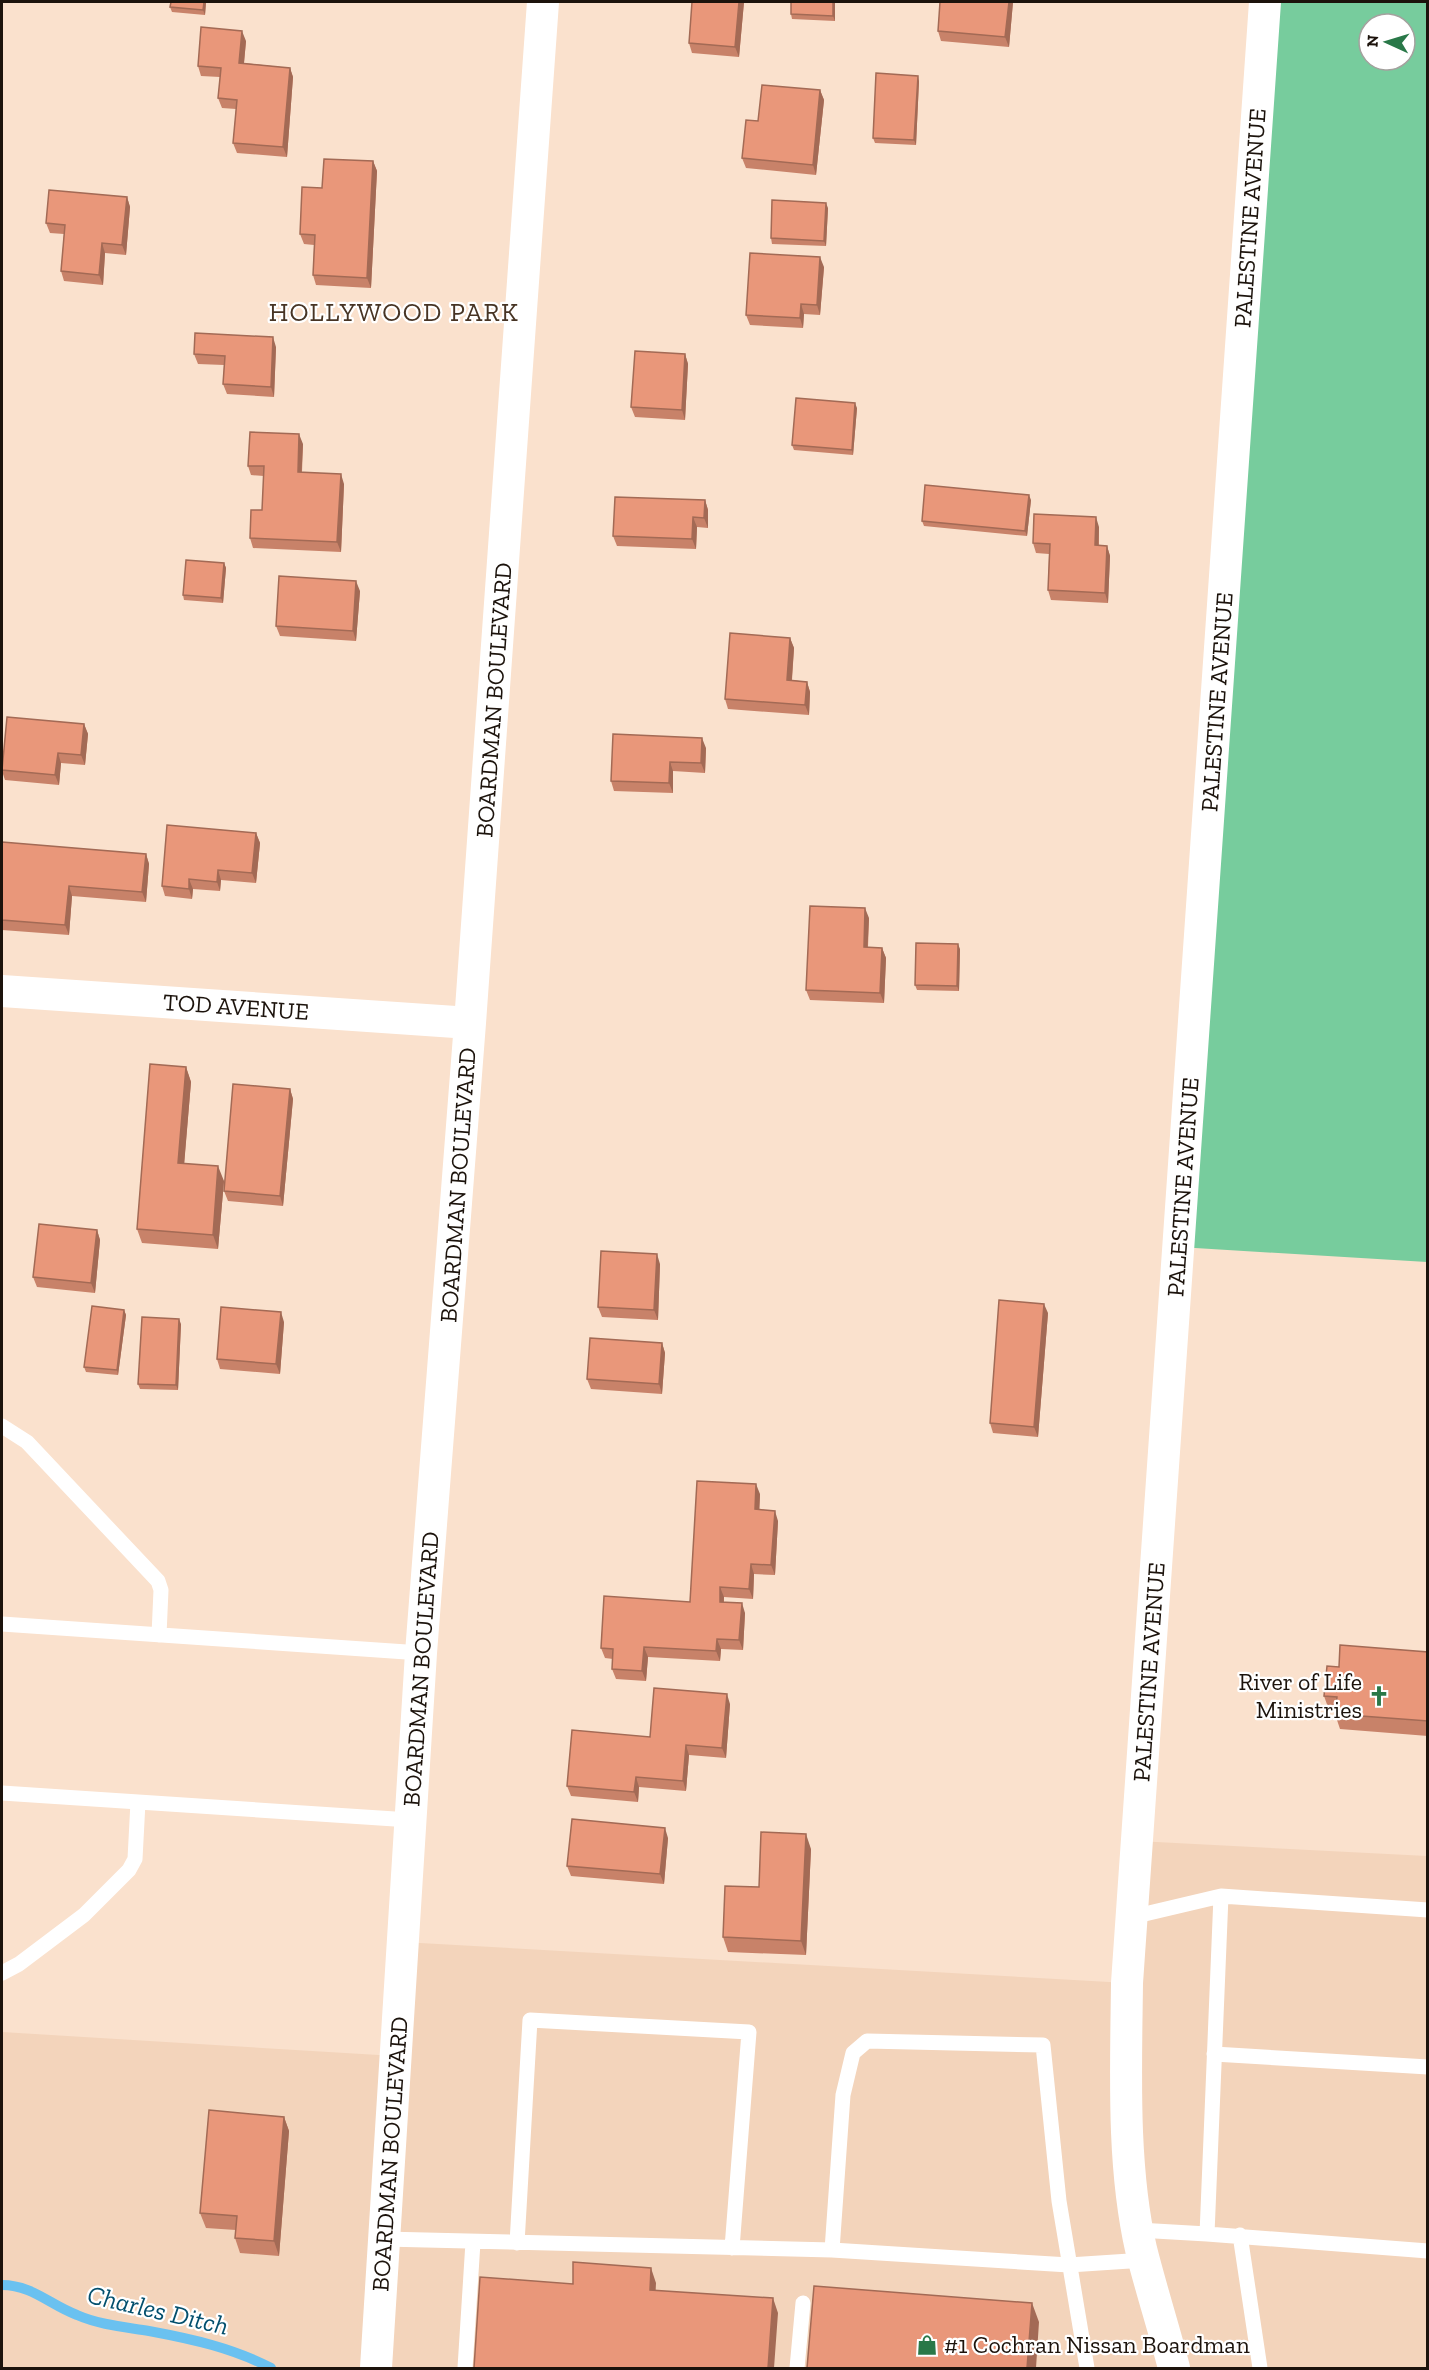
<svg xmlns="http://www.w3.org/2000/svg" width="1429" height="2370" viewBox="0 0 1429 2370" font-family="'Zilla Slab',serif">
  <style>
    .built { fill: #f3d4bb }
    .forest { fill: #77cc9d; fill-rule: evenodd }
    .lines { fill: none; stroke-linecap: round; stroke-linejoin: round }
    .stream { stroke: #6ac1f0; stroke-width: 10 }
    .service { stroke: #fff; stroke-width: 15 }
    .minor { stroke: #fff; stroke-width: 32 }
    .wall { fill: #c88269 }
    .shaded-wall { fill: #a36a55 }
    .building { fill: #e9977a; stroke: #a36a55; stroke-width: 1.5 }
    .labels { text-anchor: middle; stroke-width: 4.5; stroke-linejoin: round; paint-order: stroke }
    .street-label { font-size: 24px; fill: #1c130c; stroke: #fff }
    .poi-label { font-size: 24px; fill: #1c130c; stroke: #fff; text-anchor: end }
    .neighbourhood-label { font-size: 26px; letter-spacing: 1.5px; fill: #473424; stroke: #fff }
    .water-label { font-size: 26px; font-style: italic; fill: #034f6d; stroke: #fff }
  </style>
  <rect width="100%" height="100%" fill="#fae1cd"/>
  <path class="built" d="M1137 1841 1427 1856V2368H2V2032L395 2056 402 1942 1127 1983Z"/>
  <path class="forest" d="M1265 2H1427V1262L1179 1247ZM1369 24H1405V60H1369Z"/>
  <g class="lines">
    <path class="stream" d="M2 2285C32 2285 50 2305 77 2315 100 2325 125 2327 149 2331 192 2339 233 2348 271 2368"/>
    <path class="service" d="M2 1426 27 1442 158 1581 161 1590 159 1635
      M2 1624 421 1653
      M2 1793 410 1820
      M1428 1910 1221 1896 1207 2234 1428 2251
      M1132 1917 1221 1896
      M2 1973 19 1964 84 1915 129 1870 135 1859 138 1802
      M1214 2054 1428 2067
      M1138 2230 1207 2234
      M1240 2235 1260 2368
      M384 2239 832 2250
      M517 2243 530 2020 749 2032 732 2248
      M465 2368 473 2242
      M797 2368 803 2303
      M1087 2368 1059 2201 1043 2045 867 2041 853 2053 843 2095 832 2250 1069 2265 1145 2260"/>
    <path class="minor" d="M2 991 470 1023
      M376 2368 421 1653 470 1023 543 2
      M1174 2368C1164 2329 1151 2289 1141 2249 1122 2166 1126 2069 1127 1983L1265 2"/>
  </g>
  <path class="wall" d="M171 2H206L205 15 172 12 170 7Z
    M744 2 739 57 692 53 689 43Z
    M835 2V21L792 19 791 14Z
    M940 2H1013L1009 47 941 41 938 31Z
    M246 41 244 63 290 68 293 77 287 157 237 153 233 143 236 109 222 108 218 98 220 77 201 76 198 66Z
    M919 81 916 145 875 143 873 138Z
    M820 90 824 100 816 175 746 168 742 158 758 121Z
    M373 161 377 171 371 288 316 285 313 275 314 245 304 244 300 234 322 188Z
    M127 197 130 207 126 255 105 253 103 285 64 281 61 271 64 234 50 233 46 223Z
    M828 208 826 246 772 244 771 238Z
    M824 267 820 315 804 314 803 328 750 325 746 315Z
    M276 347 274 397 227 394 223 384 224 365 198 364 194 354Z
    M685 354 688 364 685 420 635 417 631 407Z
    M857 408 853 455 794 450 792 445Z
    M303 444 302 472 344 484 341 552 253 548 250 538 262 510 264 476 251 475 248 466Z
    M705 500 708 510V528L697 527 696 549 617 546 613 536Z
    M1031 500 1027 536 924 526 922 521Z
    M1099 527V545L1107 546 1110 556 1108 603 1051 600 1048 590 1049 554 1036 553 1033 543Z
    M224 563 226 568 223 603 184 600 183 595Z
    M360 591 356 641 280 636 276 626Z
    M790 638 794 648 792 680 807 682 810 692 809 715 728 709 725 699Z
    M84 724 88 734 85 765 61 763 59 785 5 780 2 771V767Z
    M706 748 705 773 673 771V793L614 791 611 781Z
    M256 833 260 843 256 883 221 880 220 891 193 889 192 899 165 896 162 886Z
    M2 842 146 854 149 864 146 902 72 896 69 935 2 930Z
    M869 918 868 947 882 948 886 958 884 1003 810 1000 806 990Z
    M960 949 959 991 917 990 915 985Z
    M186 1067 191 1082 184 1164 224 1181 218 1249 142 1243 137 1229Z
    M290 1089 293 1099 283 1206 228 1201 224 1191Z
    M97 1230 100 1240 95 1293 37 1287 33 1277Z
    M660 1264 658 1320 602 1317 598 1307Z
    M124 1310 126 1315 118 1375 86 1372 84 1367Z
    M1048 1313 1038 1437 993 1433 990 1423Z
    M284 1322 280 1374 220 1369 217 1359Z
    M181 1324 178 1390 140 1389 138 1384Z
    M662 1343 665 1353 662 1394 591 1389 587 1379Z
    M760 1494 759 1510 778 1521 775 1575 754 1574 753 1599 724 1597V1602L745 1613 743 1650 721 1649 720 1661 648 1657 646 1681 616 1679 612 1669 613 1659 605 1658 601 1648 690 1602Z
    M1428 1652V1736L1340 1729 1335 1714V1711L1329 1710 1324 1696 1339 1667Z
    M730 1704 726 1758 689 1755 686 1791 639 1787 638 1802 571 1796 567 1786 650 1737Z
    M668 1838 664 1884 571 1876 567 1866Z
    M811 1849 806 1955 728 1952 723 1937 759 1887Z
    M284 2117 289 2131 279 2256 240 2253 235 2238 236 2230 206 2228 200 2213Z"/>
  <path class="shaded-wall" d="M204 2H206L205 15 203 10Z
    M739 2H744L739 57 735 47Z
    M833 2H835V21L833 16Z
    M1009 2H1013L1009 47 1005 37Z
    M242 31 246 41 243 73 239 63Z
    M290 68 293 77 287 157 283 147Z
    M918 76 919 81 916 145 914 140Z
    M820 90 824 100 816 175 813 165Z
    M373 161 377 171 371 288 367 278Z
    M127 197 130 207 126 255 122 245Z
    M826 203 828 208 826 246 824 241Z
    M102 243 105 253 103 285 99 275Z
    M820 257 824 267 820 315 817 305Z
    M801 304 804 314 803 328 800 318Z
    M273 337 276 347 274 397 271 387Z
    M685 354 688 364 685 420 682 410Z
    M855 403 857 408 853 455 852 450Z
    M299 434 303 444 301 482 298 472Z
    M341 474 344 484 341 552 337 542Z
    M1029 495 1031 500 1027 536 1025 531Z
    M705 500 708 510V528L704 518Z
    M693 517 697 527 696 549 692 539Z
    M1096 517 1099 527 1098 555 1095 545Z
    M1107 546 1110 556 1108 603 1105 593Z
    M224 563 226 568 223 603 221 598Z
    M356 581 360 591 356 641 353 631Z
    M790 638 794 648 791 690 787 680Z
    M807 682 810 692 809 715 805 705Z
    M84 724 88 734 85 765 81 755Z
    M702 738 706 748 705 773 701 763Z
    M58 753 61 763 59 785 55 775Z
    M670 762 673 771V793L669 783Z
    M256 833 260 843 256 883 252 873Z
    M146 854 149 864 146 902 142 892Z
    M218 870 221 880 220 891 217 882Z
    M189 879 193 889 192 899 189 889Z
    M69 886 72 896 69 935 65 925Z
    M865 908 869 918 867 957 864 947Z
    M958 944 960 949 959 991 957 986Z
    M882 948 886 958 884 1003 880 993Z
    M186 1067 191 1082 183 1178 178 1163Z
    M290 1089 293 1099 283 1206 280 1196Z
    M218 1166 224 1181 218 1249 213 1235Z
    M97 1230 100 1240 95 1293 91 1283Z
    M657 1254 660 1264 658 1320 654 1310Z
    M1044 1304 1048 1313 1038 1437 1034 1427Z
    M124 1310 126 1315 118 1375 117 1370Z
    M281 1312 284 1322 280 1374 276 1364Z
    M179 1319 181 1324 178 1390 176 1385Z
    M662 1343 665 1353 662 1394 659 1384Z
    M756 1484 760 1494 759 1519 755 1509Z
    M775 1511 778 1521 775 1575 771 1565Z
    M751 1564 754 1574 753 1599 749 1589Z
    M720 1587 724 1597 723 1612 720 1602Z
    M742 1603 745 1613 743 1650 739 1640Z
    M717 1639 721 1649 720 1661 716 1651Z
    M644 1647 648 1657 646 1681 642 1671Z
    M727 1694 730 1704 726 1758 722 1748Z
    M686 1745 689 1755 686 1791 683 1781Z
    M636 1777 639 1787 638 1802 634 1792Z
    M665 1828 668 1838 664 1884 660 1874Z
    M806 1834 811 1849 806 1955 801 1941Z
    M284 2117 289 2131 279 2256 274 2241Z
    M651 2268 656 2283 655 2304 650 2290Z
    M773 2298 778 2313 774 2368H768Z
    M1032 2303 1039 2322 1036 2368H1027Z"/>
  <path class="building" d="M171 2H204L203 10 170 7Z
    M692 2H739L735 47 689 43Z
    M791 2H833V16L791 14Z
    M940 2H1009L1005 37 938 31Z
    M201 27 242 31 239 63 290 68 283 147 233 143 237 100 218 98 221 68 198 66Z
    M876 73 918 76 914 140 873 138Z
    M762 85 820 90 813 165 742 158 746 120 758 121Z
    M324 159 373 161 367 278 313 275 315 235 300 234 302 187 322 188Z
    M49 190 127 197 122 245 102 243 99 275 61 271 65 225 46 223Z
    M772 200 826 203 824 241 771 238Z
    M750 253 820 257 817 305 801 304 800 318 746 315Z
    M195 333 273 337 271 387 223 384 225 356 194 354Z
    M635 351 685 354 682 410 631 407Z
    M796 398 855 403 852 450 792 445Z
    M250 432 299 434 298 472 341 474 337 542 250 538 251 510H262L264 466H248Z
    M925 485 1029 495 1025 531 922 521Z
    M615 497 705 500 704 518 693 517 692 539 613 536Z
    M1034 514 1096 517 1095 545 1107 546 1105 593 1048 590 1050 544 1033 543Z
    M186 560 224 563 221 598 183 595Z
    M279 576 356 581 353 631 276 626Z
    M730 633 790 638 787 680 807 682 805 705 725 699Z
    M7 717 84 724 81 755 58 753 55 775 2 770Z
    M613 734 702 738 701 763 670 762 669 783 611 781Z
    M167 825 256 833 252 873 218 870 217 882 189 879V889L162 886Z
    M2 842 146 854 142 892 69 886 65 925 2 920Z
    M810 906 865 908 864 947 882 948 880 993 806 990Z
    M916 943 958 944 957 986 915 985Z
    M150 1064 186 1067 178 1163 218 1166 213 1235 137 1229Z
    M233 1084 290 1089 280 1196 224 1191Z
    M39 1224 97 1230 91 1283 33 1277Z
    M601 1251 657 1254 654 1310 598 1307Z
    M999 1300 1044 1304 1034 1427 990 1423Z
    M92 1306 124 1310 117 1370 84 1367Z
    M221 1307 281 1312 276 1364 217 1359Z
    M142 1317 179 1319 176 1385 138 1384Z
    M590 1338 662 1343 659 1384 587 1379Z
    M697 1481 756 1484 755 1509 775 1511 771 1565 751 1564 749 1589 720 1587V1602L742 1603 739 1640 717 1639 716 1651 644 1647 642 1671 612 1669 613 1649 601 1648 604 1596 690 1602Z
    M1340 1645 1428 1652V1721L1335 1714 1337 1697 1324 1696 1327 1666 1339 1667Z
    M654 1688 727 1694 722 1748 686 1745 683 1781 636 1777 634 1792 567 1786 572 1730 650 1737Z
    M572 1819 665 1828 660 1874 567 1866Z
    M761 1832 806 1834 801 1941 723 1937 725 1886 759 1887Z
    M209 2110 284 2117 274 2241 235 2238 237 2216 200 2213Z
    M573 2262 651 2268 650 2290 773 2298 768 2368H474L480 2277 573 2284Z
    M814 2286 1032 2303 1027 2368H807Z"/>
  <defs>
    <g id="church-bare" transform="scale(1.62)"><path d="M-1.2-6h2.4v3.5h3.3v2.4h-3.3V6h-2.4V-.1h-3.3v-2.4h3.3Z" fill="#297848" stroke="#fff" stroke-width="2.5" paint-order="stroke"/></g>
    <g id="shop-bare" transform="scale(1.62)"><path d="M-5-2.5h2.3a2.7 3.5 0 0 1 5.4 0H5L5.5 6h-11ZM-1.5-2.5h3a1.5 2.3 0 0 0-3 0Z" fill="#297848" stroke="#fff" stroke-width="2.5" paint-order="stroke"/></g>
  </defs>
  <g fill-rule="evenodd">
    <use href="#church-bare" x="1379" y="1696"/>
    <use href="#shop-bare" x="927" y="2345"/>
  </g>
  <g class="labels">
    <g class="street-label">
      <text transform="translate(1250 218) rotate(-86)" y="8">PALESTINE AVENUE</text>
      <text transform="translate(494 700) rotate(-86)" y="8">BOARDMAN BOULEVARD</text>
      <text transform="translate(1217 702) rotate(-86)" y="8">PALESTINE AVENUE</text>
      <text transform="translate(236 1007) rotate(4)" y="8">TOD AVENUE</text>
      <text transform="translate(458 1185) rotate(-86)" y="8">BOARDMAN BOULEVARD</text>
      <text transform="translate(1183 1187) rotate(-86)" y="8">PALESTINE AVENUE</text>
      <text transform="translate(421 1669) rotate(-86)" y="8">BOARDMAN BOULEVARD</text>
      <text transform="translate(1149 1672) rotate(-86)" y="8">PALESTINE AVENUE</text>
      <text transform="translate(390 2154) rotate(-86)" y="8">BOARDMAN BOULEVARD</text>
    </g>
    <g class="poi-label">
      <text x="1362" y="1690">River of Life<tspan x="1362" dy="28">Ministries</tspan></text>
      <text x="944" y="2353" text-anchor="start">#1 Cochran Nissan Boardman</text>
    </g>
    <g class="neighbourhood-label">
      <text x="394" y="321">HOLLYWOOD PARK</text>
    </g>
    <g class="water-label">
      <text transform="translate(158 2310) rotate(13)" y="9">Charles Ditch</text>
    </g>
  </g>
  <rect width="1429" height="2370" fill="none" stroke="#1c130c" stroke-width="6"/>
  <g transform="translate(1387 42) rotate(274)"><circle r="28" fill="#ffffff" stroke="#a4a19e" stroke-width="1.5"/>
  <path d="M0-4.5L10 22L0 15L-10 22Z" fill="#297848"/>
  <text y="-9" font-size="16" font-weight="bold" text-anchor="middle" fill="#1c130c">N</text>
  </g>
</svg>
